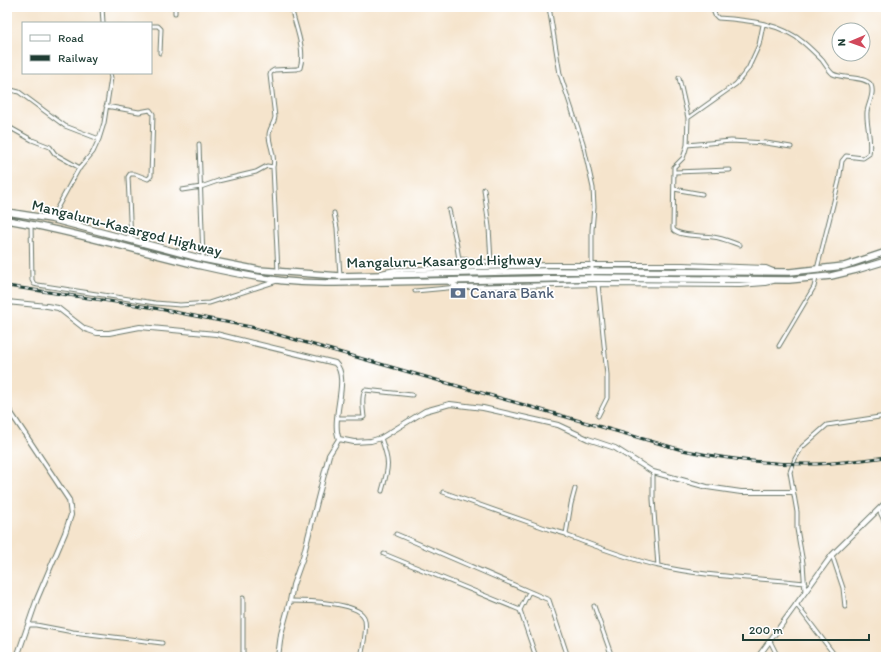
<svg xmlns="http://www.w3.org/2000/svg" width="893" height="664" viewBox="0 0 893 664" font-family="Itim,sans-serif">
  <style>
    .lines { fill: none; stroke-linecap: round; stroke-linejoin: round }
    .minor-casing { stroke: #6a7769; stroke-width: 5 }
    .tertiary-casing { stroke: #6a7769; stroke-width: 6 }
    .trunk-casing { stroke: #6a7769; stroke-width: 8 }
    .minor { stroke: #fff; stroke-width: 3 }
    .tertiary { stroke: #fff; stroke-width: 4 }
    .trunk { stroke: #fff; stroke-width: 5.5 }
    .rail-casing { stroke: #1f3d34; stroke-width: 3 }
    .rail { stroke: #fff; stroke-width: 1.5; stroke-dasharray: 4.5; stroke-linecap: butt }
    .labels { text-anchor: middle; stroke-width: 3.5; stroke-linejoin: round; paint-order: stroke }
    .street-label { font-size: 15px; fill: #1f3d34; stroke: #fff }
    .service-label { font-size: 15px; fill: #4e5e75; stroke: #fff; text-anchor: start }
  </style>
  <rect width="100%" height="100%" fill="#fff"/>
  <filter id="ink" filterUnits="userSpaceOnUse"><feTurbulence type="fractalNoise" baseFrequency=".025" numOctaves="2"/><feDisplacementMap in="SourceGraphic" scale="8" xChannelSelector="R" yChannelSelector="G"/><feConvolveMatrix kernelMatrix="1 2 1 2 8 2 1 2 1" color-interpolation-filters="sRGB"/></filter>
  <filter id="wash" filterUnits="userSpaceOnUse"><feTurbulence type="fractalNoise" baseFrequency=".012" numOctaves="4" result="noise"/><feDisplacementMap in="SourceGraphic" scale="16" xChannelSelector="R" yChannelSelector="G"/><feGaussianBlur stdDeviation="0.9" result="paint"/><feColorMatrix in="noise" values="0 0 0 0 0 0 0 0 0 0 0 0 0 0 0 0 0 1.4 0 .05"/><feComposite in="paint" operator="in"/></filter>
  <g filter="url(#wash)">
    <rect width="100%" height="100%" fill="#f5e4cc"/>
  </g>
  <g filter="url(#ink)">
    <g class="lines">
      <g class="minor-casing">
        <path id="minor" d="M102 7 103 23
          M175 7V13
          M549 7 560 74 583 143 593 188 594 207 592 230V279
          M712 7 715 15 718 18C748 20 781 23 804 43 810 48 816 54 822 60 825 64 829 71 833 74 842 79 866 76 871 85 875 93 868 104 867 112 866 126 872 139 869 154L863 158 846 156 842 161 839 181 817 269
          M151 26H158L161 29 160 53
          M679 78 688 118 687 145 685 152 683 158 674 167 673 229C679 237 702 235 713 237 722 238 731 242 740 245
          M7 89 19 92 65 126 99 139
          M106 106 139 112 150 110 153 114 151 176 148 179 135 174H130L128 177 131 240
          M688 118 736 84 748 69 759 45 763 25
          M7 126 32 140 50 147 55 154 80 168
          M199 144 203 259
          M687 145 731 141 766 143 791 147
          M675 172 730 170
          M484 189 489 227 491 262
          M674 189 702 194
          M182 190 201 187 218 181 256 172 267 166 273 167
          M449 210 456 241 459 259 491 262
          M334 213 337 228 340 276
          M51 219 78 170 93 152 99 139 104 123 111 78 110 73
          M31 224 32 280 34 284 38 285 155 303 180 305 209 303 277 281
          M278 272 273 167C276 155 269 146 269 135 269 129 274 124 275 117L270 75 271 72 274 70 297 69 300 68C306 49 295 26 291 7
          M415 291 458 287
          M779 346 814 287 816 278
          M598 416 607 398V375L598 284
          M337 418H362L364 417C363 409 361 397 365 390L412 395
          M381 438C390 463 389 466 382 491
          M653 472V499L658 566
          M443 492 548 529 566 534 568 536C598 547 628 559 659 566 706 577 757 578 805 583
          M879 510 886 525
          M396 534 549 600 568 657
          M566 534 571 504 575 489
          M384 554 520 610
          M832 555 843 588 845 607
          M529 592 520 610 536 657
          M805 592 803 563 797 529V512L790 472 795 459 802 447 827 425 886 416
          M290 601C305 601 357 602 364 617 368 625 363 648 361 657
          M796 604 836 657
          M594 606 612 657
          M28 625H36L73 632 162 643
          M770 641 778 657
          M242 657 243 654V598"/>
      </g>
      <g class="tertiary-casing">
        <path id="tertiary" d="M381 273 395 270 547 265H683L766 268 773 271
          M448 281 458 287H464L598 284 740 285 765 283 773 281
          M7 302 47 306 58 308 85 329 97 333H109L140 327 216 334 335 363C351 378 330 418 339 439
          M7 407 69 500 71 515 65 533 37 599 17 657
          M339 439 354 442 371 441 381 438 425 411 443 406 450 404 483 408 558 425 588 439 615 448 653 472 707 487 741 492H793
          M278 657 281 634 290 601 293 585 303 557 329 455 339 439
          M758 657 832 555 886 502"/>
      </g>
      <g class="trunk-casing">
        <path id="trunk" d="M7 212 51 219 203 259 259 270 340 276 544 271 790 272 844 266 886 252
          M7 220C98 235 185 268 277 280 296 283 315 283 335 283L592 278 789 280 831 276 856 270 886 261"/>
      </g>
      <use href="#minor" class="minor"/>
      <use href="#tertiary" class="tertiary"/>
      <use href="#trunk" class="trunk"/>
      <g class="rail-casing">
        <path id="rail" d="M7 286 149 307 251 327 682 450C726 459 771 465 816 464 839 463 863 460 886 457"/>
      </g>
      <use href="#rail" class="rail"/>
    </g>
  </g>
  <defs>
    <g id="bank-bare" transform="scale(1.2)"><path d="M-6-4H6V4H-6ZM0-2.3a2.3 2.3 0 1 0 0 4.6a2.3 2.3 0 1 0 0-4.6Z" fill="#5c6f8a" stroke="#fff" stroke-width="2.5" paint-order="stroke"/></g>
  </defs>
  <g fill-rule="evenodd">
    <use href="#bank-bare" x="458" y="293"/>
  </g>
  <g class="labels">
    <g class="street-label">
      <text transform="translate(127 228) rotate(14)" y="5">Mangaluru-Kasargod Highway</text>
      <text transform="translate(444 261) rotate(-1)" y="5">Mangaluru-Kasargod Highway</text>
    </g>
    <g class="service-label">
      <text x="470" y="298">Canara Bank</text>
    </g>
  </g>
  <rect width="893" height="664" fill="none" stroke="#fff" stroke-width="24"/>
  <rect x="22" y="22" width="130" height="52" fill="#ffffff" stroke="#a5b1ae"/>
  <rect x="30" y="35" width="20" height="6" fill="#ffffff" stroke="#a5b1ae"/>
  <text x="58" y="42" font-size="12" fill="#1f3d34">Road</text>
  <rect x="30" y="55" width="20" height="6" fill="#1f3d34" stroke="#a5b1ae"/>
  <text x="58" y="62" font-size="12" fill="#1f3d34">Railway</text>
  <g transform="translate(851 42) rotate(268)"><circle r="19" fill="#ffffff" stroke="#a5b1ae"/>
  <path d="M0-3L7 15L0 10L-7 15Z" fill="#d1495b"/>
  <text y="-6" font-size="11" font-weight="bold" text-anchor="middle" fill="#1f3d34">N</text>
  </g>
  <path d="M743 634v6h126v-6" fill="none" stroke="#1f3d34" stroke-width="2"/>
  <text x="749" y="634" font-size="12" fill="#1f3d34" stroke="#ffffff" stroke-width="3" paint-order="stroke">200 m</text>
</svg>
